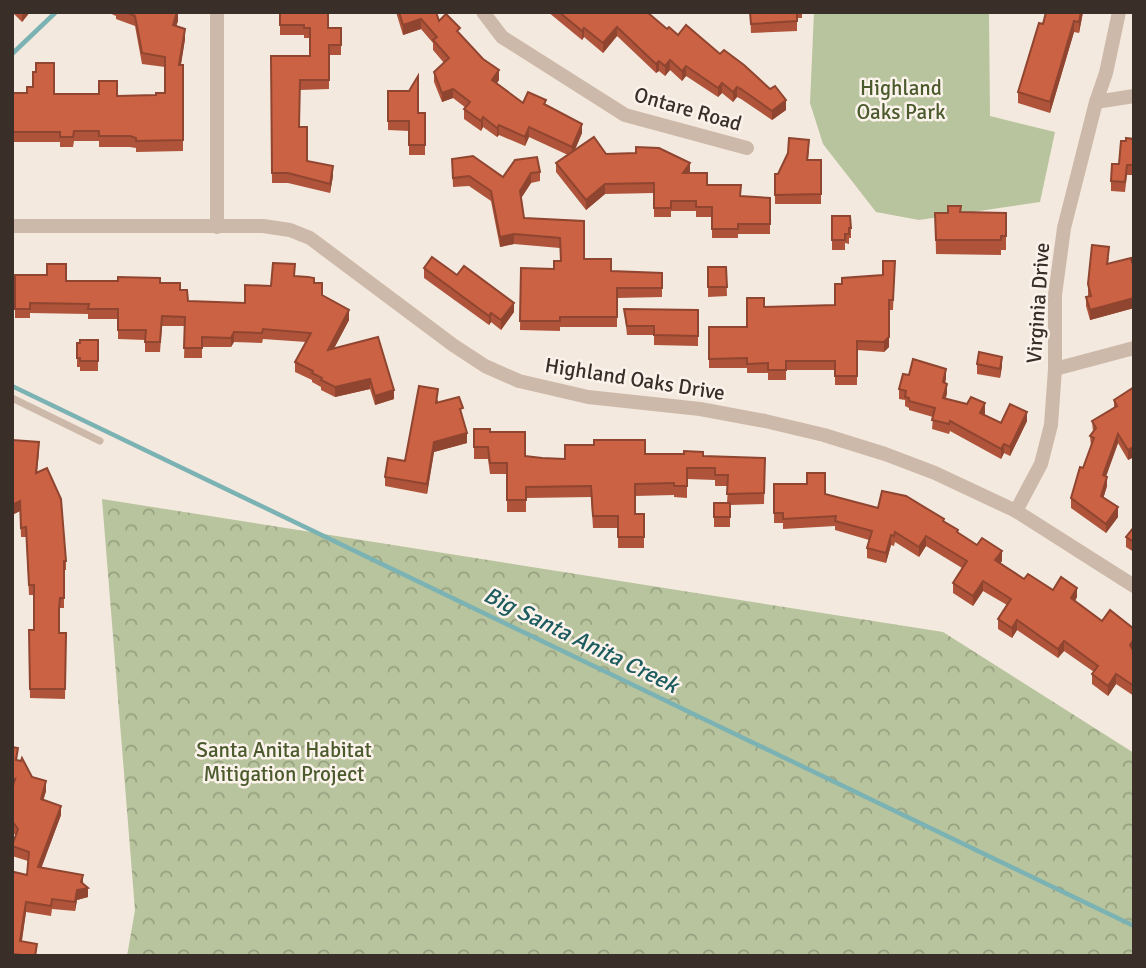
<svg xmlns="http://www.w3.org/2000/svg" width="1146" height="968" font-family="Signika,sans-serif">
	<defs>
		<pattern id="forest-crowns" width="20" height="18" patternUnits="userSpaceOnUse" patternTransform="scale(1.75)"><rect width="20" height="18" fill="#b8c49d"/><path d="M2 6a3 3 0 1 1 6 0M12 15a3 3 0 1 1 6 0" fill="none" stroke="#97a080"/></pattern>
	</defs>
	<rect width="100%" height="100%" fill="#f4e9de"/>
	<!-- green -->
	<path fill="#b8c49d" d="M814,12H989L990,116L1055,132L1040,202L919,220L876,212L823,144L810,103Z"/>
	<!-- forest -->
	<path fill="url(#forest-crowns)" d="M102,499L943,632L1134,753V956H127L135,910Z"/>
	<g fill="none" stroke-linecap="round" stroke-linejoin="round">
		<!-- stream -->
		<g stroke="#7bb2b3" stroke-width="4.5">
			<path d="M12,54L56,12"/>
			<path d="M12,386L1134,926"/>
		</g>
		<!-- service -->
		<path stroke="#cdb9a9" stroke-width="7" d="M12,398L100,441"/>
		<!-- minor -->
		<g stroke="#cdb9a9" stroke-width="14">
			<path d="M483,12L502,37L625,115L747,148"/>
			<path d="M1096,102L1134,96"/>
			<path d="M12,226H263L290,230L310,238L453,345L485,366L519,381L588,397L700,409L765,421L824,435L885,454L935,473L1016,511L1134,586"/>
			<path d="M217,227V12"/>
			<path d="M1055,369L1134,348"/>
			<path d="M1016,511L1041,464L1051,425L1055,369V295L1064,228L1096,102L1106,73L1119,12"/>
		</g>
	</g>
	<!-- wall -->
	<g fill="#af543a">
		<path d="M12,12H30L22,22Z"/>
		<path d="M107,12H178V21L176,26L185,39L181,65H183V151L136,152V148L130,147H99V141H74L73,147H60V142H12V93L117,96L156,95L165,93V67L142,64L135,26L116,19V16Z"/>
		<path d="M276,12H328V28H341V55H329V89L300,90L299,127L307,161L333,176L330,193L288,183H272L271,56H310V38H304V35H280V13Z"/>
		<path d="M396,12H436L439,21L460,34L499,80L497,83L523,103L546,105L582,133L575,150L606,154L689,173L707,185L741,196L770,198V234H738V238H712V217H696V211H671V217H654V193L605,194L586,210L556,172V163L568,155L529,137L525,146L499,135L497,137L483,127L481,131L464,119V109L466,108L453,98L442,102L434,82V72L444,63L433,50V43L421,29L403,35Z"/>
		<path d="M548,12H647L667,29L678,35L786,110L772,120L741,99L737,97L733,102L722,93L718,97L686,76L682,81L670,70L665,76L659,71L656,73L617,36L603,53L584,37L582,40Z"/>
		<path d="M750,12H802V18H797V31L751,33Z"/>
		<path d="M1083,12L1079,33L1074,32L1050,113L1018,103V92L1043,24Z"/>
		<path d="M388,91L418,113H425V155H409V131L388,130Z"/>
		<path d="M1134,139V175H1127L1125,192L1111,191V181L1119,164L1126,141Z"/>
		<path d="M809,150L808,160H821V204H775V174H778Z"/>
		<path d="M452,159L503,177L540,172V181L531,183L521,198L524,218L584,221V259L611,271L662,273V297L617,298V327H560V331L520,330L521,268L554,269L560,261V248L514,244L500,247L491,201L469,186L453,187Z"/>
		<path d="M960,212L1006,213V250H1001V255L936,254L935,213Z"/>
		<path d="M832,216L851,228V238H849V244L845,243V250H832Z"/>
		<path d="M1109,257L1108,263L1134,261V308L1090,320L1086,306V297L1088,296V284Z"/>
		<path d="M895,261L893,310H889V347L884,352L857,350V385H835V370H786V380H768V373H747V368H709V327H747L764,307L835,305L842,284L883,275Z"/>
		<path d="M708,267H726L727,296L708,297Z"/>
		<path d="M424,268L457,275L514,312L501,330L491,322L489,325L424,278Z"/>
		<path d="M15,275L66,281L160,283L180,290L188,301L245,303L271,286L295,276L314,283L322,295L349,320L334,348L394,399L375,405L370,389L335,397L321,390V387L312,382V380L295,372V362L306,342L263,339L262,343L234,342L231,347H202V358H184L185,326H162L160,352H145V340L118,339V319H88V314L30,313V318H15Z"/>
		<path d="M624,309L698,310V346L654,345V335H627Z"/>
		<path d="M98,340V371H80V367H77V343Z"/>
		<path d="M977,364L1002,366L1000,378L977,374Z"/>
		<path d="M909,375L946,378L945,383L947,393L946,398L985,413L984,415L1001,423L1027,421L1010,456L1004,453L1001,459L950,431L949,434L932,429L933,417L909,410V408L905,406V400L899,399V389Z"/>
		<path d="M1134,387V457L1128,460L1118,443L1106,476L1107,486L1103,498L1118,517L1106,533L1071,508V498L1091,446L1090,436L1093,432L1092,421L1114,408V400Z"/>
		<path d="M438,399V403L462,418L467,443L434,452L427,494L385,486V477L405,461Z"/>
		<path d="M474,429L490,432L525,456L542,458L565,459L645,454L765,458L764,504L730,505V527H714V503H727L728,486H715V480L687,479V498L674,497V495L635,496V514H644V548H618V528H593L591,497L526,498V512H507V474H490L488,459H474Z"/>
		<path d="M12,440L39,452L37,473L66,561V570H64V608H60L59,619V633H66L65,699L30,698L29,630H34V595H29L26,537H21L20,511L12,515Z"/>
		<path d="M774,484L825,494L878,508L944,521L958,533L1002,561L1000,563L1024,579L1053,590L1077,597L1075,601L1102,621L1134,629V649L1133,650L1134,652V696L1116,684L1108,696L1092,684V674L1094,672L1064,651L1058,658L1017,630L1012,638L998,629V619L1007,605L983,591L973,606L953,593V583L962,568L926,546L919,557L895,542L894,546L891,545L886,563L867,558V548L869,540L835,530V526L783,529V523H774Z"/>
		<path d="M1134,527V552L1126,547V537Z"/>
		<path d="M12,747L18,761L46,791L43,800L61,815L41,868L83,883L88,897L77,900L75,911L52,909L51,916L26,912L22,941L37,944L36,956H12V877L27,875L28,861L12,856V846L16,836L12,831Z"/>
	</g>
	<!-- shaded-wall -->
	<g fill="#8f4530">
		<path d="M22,12H30L22,22Z"/>
		<path d="M178,12V21L173,35V25Z"/>
		<path d="M1081,12H1083L1079,33V22Z"/>
		<path d="M421,19V29L403,35V25Z"/>
		<path d="M1074,21V32L1050,113V102Z"/>
		<path d="M617,27V36L603,53V43Z"/>
		<path d="M584,28V37L582,40V31Z"/>
		<path d="M185,29V39L179,75V65Z"/>
		<path d="M670,60V70L665,76V66Z"/>
		<path d="M659,61V71L656,73V64Z"/>
		<path d="M686,66V76L682,81V71Z"/>
		<path d="M499,70V80L492,90V80Z"/>
		<path d="M722,83V93L718,97V88Z"/>
		<path d="M737,87V97L733,102V92Z"/>
		<path d="M453,89V98L442,102V93Z"/>
		<path d="M786,100V110L772,120V111Z"/>
		<path d="M483,117V127L481,131V121Z"/>
		<path d="M582,124V133L572,156V147Z"/>
		<path d="M499,125V135L497,137V128Z"/>
		<path d="M529,127V137L525,146V137Z"/>
		<path d="M690,163V173L683,183V173Z"/>
		<path d="M333,166V176L330,193V184Z"/>
		<path d="M531,173V183L520,200V191Z"/>
		<path d="M605,184V194L586,210V200Z"/>
		<path d="M514,234V244L500,247V237Z"/>
		<path d="M1134,298V308L1090,320V310Z"/>
		<path d="M514,303V312L501,330V320Z"/>
		<path d="M349,310V320L328,360V350Z"/>
		<path d="M491,313V322L489,325V316Z"/>
		<path d="M234,332V342L231,347V338Z"/>
		<path d="M889,337V347L884,352V342Z"/>
		<path d="M1002,357V366L1000,378V369Z"/>
		<path d="M946,369V378L943,392V382Z"/>
		<path d="M370,379V389L335,397V387Z"/>
		<path d="M947,384V393L943,407V398Z"/>
		<path d="M394,390V399L375,405V396Z"/>
		<path d="M985,403V413L980,423V413Z"/>
		<path d="M1027,412V421L1010,456V447Z"/>
		<path d="M467,433V443L434,452L427,494V484L434,442Z"/>
		<path d="M1118,434V443L1103,485V475Z"/>
		<path d="M1004,444V453L1001,459V449Z"/>
		<path d="M1134,447V457L1128,460V450Z"/>
		<path d="M1107,477V486L1101,506V496Z"/>
		<path d="M20,501V511L12,515V505Z"/>
		<path d="M1118,507V517L1106,533V524Z"/>
		<path d="M891,535V545L886,563V553Z"/>
		<path d="M926,536V546L919,557V547Z"/>
		<path d="M1002,551V561L995,570V560Z"/>
		<path d="M983,581V591L973,606V596Z"/>
		<path d="M1077,588V597L1071,607V598Z"/>
		<path d="M1017,620V630L1012,638V628Z"/>
		<path d="M1134,639V649L1130,654V645Z"/>
		<path d="M1064,641V651L1058,658V649Z"/>
		<path d="M1116,674V684L1108,696V686Z"/>
		<path d="M46,781V791L41,809V799Z"/>
		<path d="M61,806V815L38,877V867Z"/>
		<path d="M83,875V885L88,888V897L77,900L75,911V902L77,890L81,882Z"/>
		<path d="M26,902V912L20,951V941Z"/>
	</g>
	<!-- building -->
	<g fill="#cc6244" stroke="#8f4530" stroke-width="2">
		<path d="M126,12H177L173,25L185,29L179,65H183V140L136,141V138L130,136H99V131H74L73,137H60V132H12V93H27V87H33V72H36V63H54V94H99V81H117V96L156,95V93H165V57L142,53L135,16Z"/>
		<path d="M280,12H328V28H341V45H329V80H300L299,127H307V161L333,166L330,184L288,173H272L271,56H310V28H304V25H280Z"/>
		<path d="M399,12H436L439,21L446,14L460,28L457,31L483,59L499,70L492,80L523,103L528,92L546,100L544,104L582,124L572,147L529,127L525,137L499,125L497,128L483,117L481,121L464,109L470,102L453,89L442,93L434,72L449,58L433,40L437,37L421,19L403,25Z"/>
		<path d="M559,12H647L667,29L669,27L678,35L686,25L720,54L724,50L744,65L770,89L775,86L786,100L772,111L741,89L737,87L733,92L722,83L718,88L686,66L682,71L670,60L665,66L659,61L656,64L617,27L603,43L584,28L582,31Z"/>
		<path d="M750,12H797V21L751,24Z"/>
		<path d="M1046,12H1081L1079,22L1074,21L1050,102L1018,92L1039,23L1043,24Z"/>
		<path d="M418,76V113H425V145H409V121H388V91H409Z"/>
		<path d="M594,137L606,154L636,153V147L659,148L690,163L683,173H707V185H741L740,196L770,198V224H738V229H712V207H696V201H671V208H654V183L605,184L586,200L556,163Z"/>
		<path d="M789,138L809,140L807,160H821V194L775,195V174H778L788,153Z"/>
		<path d="M1126,138L1134,139V165H1127L1125,182L1111,181L1112,164H1119L1121,141H1126Z"/>
		<path d="M473,156L503,177L515,160L537,157L540,172L531,173L520,191L524,218L584,221V259H611V271L662,273V288H617V317H560V321H520L521,268L554,269V261H561L560,238L514,234L500,237L491,191L469,176L453,178L452,159Z"/>
		<path d="M948,206H961L960,212L1006,213V236H1001V240H936L935,213H948Z"/>
		<path d="M832,216H850L851,228H849V234H845V240H832Z"/>
		<path d="M1092,245L1109,247L1107,264L1131,258L1132,262L1134,261V298L1090,310L1086,297L1091,296L1088,284Z"/>
		<path d="M432,257L457,275L464,266L514,303L501,320L491,313L489,316L424,268Z"/>
		<path d="M883,261H895L893,300H889V337L884,342L857,341V376H835V361H786V370H768V363L747,364V358L709,359V327H747V298H764V307L835,305V284H842V278L883,275Z"/>
		<path d="M273,263L295,264L294,276L308,277L314,278V283H322V295L349,310L328,350L378,337L394,390L375,396L370,379L335,387L321,380L322,378L312,373L313,371L295,362L311,333L263,329L262,333L234,332L231,338L202,337V348H184L185,317L162,316L160,342H145L146,330H118V309H88L89,304L30,303V309H15V275H47V264H66V281H118V277L160,278V283H180V290H187L188,301L245,303V285L271,286Z"/>
		<path d="M708,267H726L727,287H708Z"/>
		<path d="M624,309L698,310V336L654,335V326H627Z"/>
		<path d="M80,340H98V361H80V358H77V343H80Z"/>
		<path d="M979,352L1002,357L1000,369L977,364Z"/>
		<path d="M913,359L946,369L943,382L947,384L943,398L967,404L971,397L985,403L980,413L1001,423L1010,404L1027,412L1010,447L1004,444L1001,449L950,421L949,424L932,420L935,408L909,401V398L905,397L906,391L899,389L903,374L909,375Z"/>
		<path d="M419,386L438,389L436,403L459,397L463,408L460,409L467,433L434,442L427,484L385,477L388,458L405,461Z"/>
		<path d="M1134,387V447L1128,450L1118,434L1103,475L1107,477L1101,496L1118,507L1106,524L1071,498L1080,467L1083,468L1094,438L1090,436L1096,428L1092,421L1117,406L1114,400Z"/>
		<path d="M474,429H490V432H525V456L542,458L565,459V445H594V440H645V454H684V451L703,452V456L765,458L764,493L727,494L728,475H715V468H687V486H674V483L635,484V514H644V537H618V516H593L591,486L526,487V500H507V463H490L488,447H474Z"/>
		<path d="M12,440L39,442L36,473L47,468L61,499L66,561H64V598H60L59,609V633H66V635L65,689H30L29,630H34V585H29L26,527L21,528L20,501L12,505Z"/>
		<path d="M807,473H825V494L878,508L882,491L906,496L944,519L943,521L958,530L957,532L977,545L982,538L1002,551L995,560L1024,579L1028,574L1053,590L1061,577L1077,588L1071,598L1102,621L1110,610L1134,629V639L1130,645L1134,652V686L1116,674L1108,686L1092,674L1098,666L1064,641L1058,649L1017,620L1012,628L998,619L1011,599L983,581L973,596L953,583L967,561L926,536L919,547L895,532L894,536L891,535L886,553L867,548L872,531L835,521L836,516L783,519V513H774V484H807Z"/>
		<rect x="714" y="503" width="16" height="14"/>
		<path d="M1134,527V542L1126,537Z"/>
		<path d="M12,747L18,748L16,760L21,761L22,758L32,777L46,781L41,799L61,806L38,867L83,875L81,882L88,888L77,890L75,902L52,899L51,906L26,902L20,941L37,944L35,956L12,954V877L14,872L27,875L29,852L12,846L18,829L12,821V789L15,779L12,781Z"/>
	</g>
	<g text-anchor="middle" dominant-baseline="central" stroke-width="5" stroke-linejoin="round" paint-order="stroke">
		<!-- park labels -->
		<g font-size="21" fill="#4a5a2c" stroke="#fbf3eb">
			<text x="901" y="88">Highland<tspan x="901" dy="24">Oaks Park</tspan></text>
			<text x="284" y="750">Santa Anita Habitat<tspan x="284" dy="24">Mitigation Project</tspan></text>
		</g>
		<!-- street labels -->
		<g font-size="21" fill="#3a2e29" stroke="#fbf3eb">
			<text transform="translate(688 109) rotate(16)">Ontare Road</text>
			<text transform="translate(1038 303) rotate(-86)">Virginia Drive</text>
			<text transform="translate(635 379) rotate(9)">Highland Oaks Drive</text>
		</g>
		<!-- water labels -->
		<g font-size="23" font-style="italic" fill="#1c5b5e" stroke="#fbf3eb">
			<text transform="translate(581 640) rotate(26)">Big Santa Anita Creek</text>
		</g>
	</g>
	<!-- border -->
	<rect width="1146" height="968" fill="none" stroke="#3a2e29" stroke-width="28"/>
</svg>
